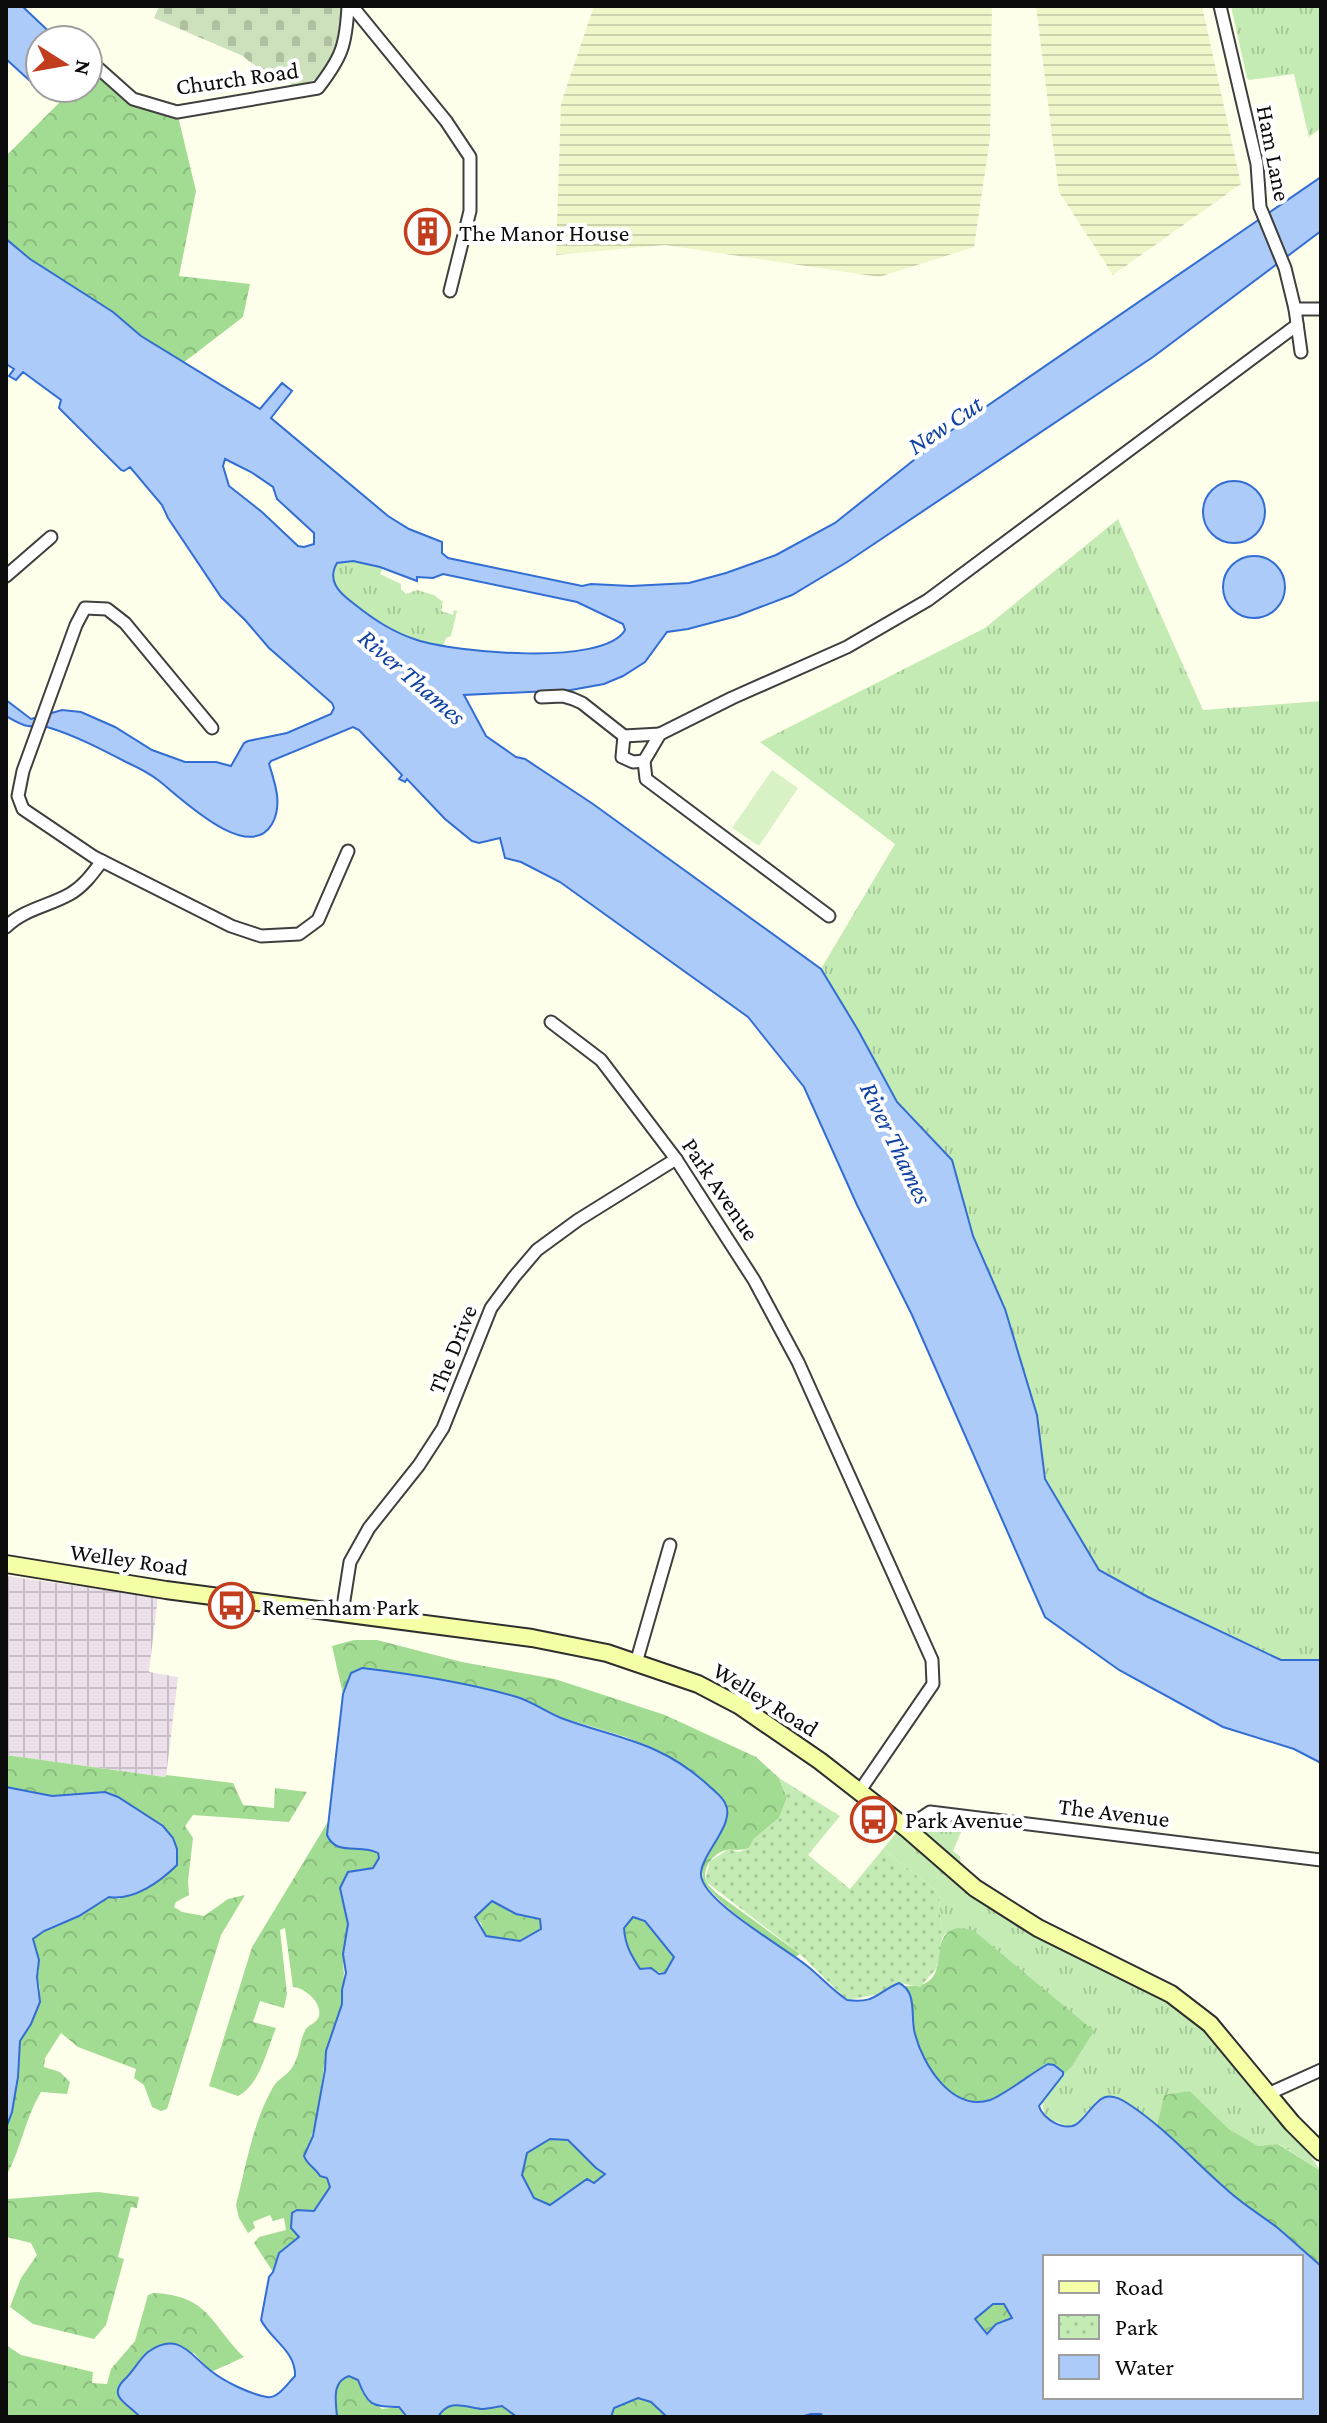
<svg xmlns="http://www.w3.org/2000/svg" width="1327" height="2423" font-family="'Crimson Pro',serif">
	<defs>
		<pattern id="industrial-grid" width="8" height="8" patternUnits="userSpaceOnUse" patternTransform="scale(2)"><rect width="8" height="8" fill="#ece0ea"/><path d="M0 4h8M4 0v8" fill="none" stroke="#c9bfc8"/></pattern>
		<pattern id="farmland-rules" width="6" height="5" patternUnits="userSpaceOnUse" patternTransform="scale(2)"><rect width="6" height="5" fill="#eff6ca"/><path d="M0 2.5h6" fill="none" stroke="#ccd2ac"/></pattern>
		<pattern id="grass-tufts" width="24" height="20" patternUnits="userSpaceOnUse" patternTransform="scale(2)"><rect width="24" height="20" fill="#c3ebb3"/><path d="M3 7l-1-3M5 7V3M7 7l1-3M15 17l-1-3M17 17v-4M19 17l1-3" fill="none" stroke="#a6c899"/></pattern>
		<pattern id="forest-crowns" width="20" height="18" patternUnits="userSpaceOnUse" patternTransform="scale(2)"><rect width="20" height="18" fill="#a2dc92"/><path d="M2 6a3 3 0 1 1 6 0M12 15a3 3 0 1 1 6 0" fill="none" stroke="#8abc7d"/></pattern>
		<pattern id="cemetery-stones" width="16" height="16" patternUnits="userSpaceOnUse" patternTransform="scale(2)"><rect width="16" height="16" fill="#cce1bc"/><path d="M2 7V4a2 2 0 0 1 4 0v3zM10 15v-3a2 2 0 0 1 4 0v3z" fill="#aec0a0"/></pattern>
		<pattern id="park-dots" width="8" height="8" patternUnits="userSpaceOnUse" patternTransform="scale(2)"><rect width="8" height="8" fill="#c3ebb3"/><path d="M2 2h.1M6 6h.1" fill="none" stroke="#a6c899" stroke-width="1.8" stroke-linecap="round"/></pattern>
	</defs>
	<rect width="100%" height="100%" fill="#feffeb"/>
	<!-- industrial -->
	<path fill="url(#industrial-grid)" d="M6,1576L158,1597L149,1672L178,1677L166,1777L6,1755Z"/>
	<!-- farmland -->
	<g fill="url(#farmland-rules)">
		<path d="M594,6H992L990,138L974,247L879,277L665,245L556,255L561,103Z"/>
		<path d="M1036,6H1202L1241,184L1113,275L1059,192Z"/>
	</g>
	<!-- grass -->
	<g fill="url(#grass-tufts)">
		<path d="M1231,6H1321V128L1309,137L1294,74L1249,80L1247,78Z"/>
		<path d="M1118,519L1203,710L1321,701V1660H1281L1148,1597L1099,1571L1045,1479L1037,1415L1005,1309L973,1236L952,1160L897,1102L858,1030L821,969L895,844L760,742L985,628Z"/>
		<path d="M353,561L383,568L380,574L401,584V589L406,594L417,590L434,595L443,602L441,611L453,615L454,610L457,611L451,636L446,638L443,646C425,642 406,638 389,629C373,621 339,598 333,581C331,574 334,569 337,563Z"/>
		<path d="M935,1822L968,1825L967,1831L962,1830L953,1851L960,1856L961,1871L924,1837V1829Z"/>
		<path d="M902,1826L975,1888L1171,1994L1268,2094L1321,2171L1279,2144L1258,2146L1229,2129L1190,2091L1164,2096L1157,2126L1128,2103L1097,2100L1076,2124L1069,2127L1045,2117L1042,2101L1063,2075L946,1933L942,1938L939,1893L883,1849Z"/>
	</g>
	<!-- forest -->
	<g fill="url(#forest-crowns)">
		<path d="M96,67L133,99L177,112L196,191L179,276L250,284L243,317L183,363L141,336L113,312L30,259L6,239V156L74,88H88V75Z"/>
		<path d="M354,1640H377L462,1662L555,1679L665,1715L756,1757L779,1778L787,1798L779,1818L754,1839L749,1848C737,1852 732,1848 723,1851C712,1855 700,1871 707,1883C709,1887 713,1889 716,1893L800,1954L795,1957C762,1934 728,1913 703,1882L702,1867L721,1832L724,1799L694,1772L659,1751L626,1737L560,1717L521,1698L409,1674L362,1668L351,1673L343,1694L332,1646Z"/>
		<path d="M6,1755L165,1777L166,1775L233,1783L243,1805L274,1808L275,1788L307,1792L289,1822L193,1815L185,1826L193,1838L188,1881L189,1895L176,1902L174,1907L182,1912L204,1916L228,1899L245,1895L221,1935L167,2109L161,2111L152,2107L144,2085L134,2078L136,2069L78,2047L61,2033L45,2058L44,2067L60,2072L70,2082L67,2094L41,2092C25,2118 21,2150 6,2176V2128L12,2112L18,2077L20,2041L31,2024L40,1988L37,1977L39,1970L33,1939L44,1931L79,1916L109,1897L120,1899L163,1826L118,1797L105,1792L52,1796L6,1787Z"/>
		<path d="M329,1820L327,1835L345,1849L365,1848L378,1853L379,1858L373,1868L358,1869L341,1896C345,1906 349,1916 348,1926C347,1937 342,1947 343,1957C344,1975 345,1995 340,2013C336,2026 328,2040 326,2054C320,2089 319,2124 304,2156C310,2169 327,2173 330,2187L314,2211L297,2210L293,2231L299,2237L279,2252L273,2272L254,2243L259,2237L286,2230L284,2218L273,2221L270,2215L253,2222L255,2228L248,2233L239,2218L236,2205C246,2166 253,2122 273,2087C278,2079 286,2076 291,2069C300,2058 299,2040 306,2029C310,2024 317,2023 319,2016C322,2002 305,1988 293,1987L285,1928L280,1930L287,1994L284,2008L260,2001L253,2022L276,2028C267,2049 260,2085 238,2096L209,2086L252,1947Z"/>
		<path d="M492,1901L516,1914L540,1919L541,1929L520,1941L485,1936L481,1923L475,1917Z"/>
		<path d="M633,1917L645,1921L675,1957L665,1973L640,1969C631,1955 625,1945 624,1928Z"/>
		<path d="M958,1928L973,1930L1094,2031L1072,2066L1063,2075V2072L1048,2064C1030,2074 1006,2094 990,2100C952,2112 923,2065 915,2034C910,2017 914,2001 905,1986C959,1989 922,1935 958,1928Z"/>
		<path d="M1190,2091L1229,2129L1258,2146L1278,2144L1321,2171V2266L1278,2228L1243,2204L1157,2126L1164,2095Z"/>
		<path d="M550,2139L568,2140L596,2168L606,2174L594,2183L586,2179L550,2205L534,2198L522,2175L527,2153Z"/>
		<path d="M98,2192L139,2197L137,2208L131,2207L118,2257L124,2259L106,2325L94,2339L33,2324L10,2307L21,2278L37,2255L31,2243L7,2237L6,2201L8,2199Z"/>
		<path d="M154,2293C210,2296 210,2324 244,2357L211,2372L194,2353L142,2358L136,2368L118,2386L140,2417H6V2345L21,2355L93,2372L92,2383L107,2384L111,2369L135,2341L148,2295Z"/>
		<path d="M993,2304H1004L1012,2318L987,2334L974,2319Z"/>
		<path d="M349,2376L358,2380L362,2392L382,2409L399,2407L407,2417H337C336,2401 331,2382 349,2376Z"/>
		<path d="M638,2398L651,2402L667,2417H611L614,2408Z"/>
		<path d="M464,2404L483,2409L502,2406L517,2417H438C444,2406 452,2405 464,2404Z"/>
	</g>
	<!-- cemetery -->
	<path fill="url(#cemetery-stones)" d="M159,6H358L341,64L317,79L291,89L290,77C270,74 257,69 243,56L154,18Z"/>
	<!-- park -->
	<path fill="url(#park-dots)" d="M779,1778L840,1816L808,1855L850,1889L883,1849L939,1893L942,1938L937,1968L920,1987L899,1983L885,1993L847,2000L800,1954L705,1881L710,1861L729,1849L738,1852L749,1848L754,1839L779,1818L787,1798Z"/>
	<!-- pitch -->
	<path fill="#d8f2c6" d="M772,770L798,788L759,846L732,828Z"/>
	<!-- water -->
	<g fill="#adcbf9" stroke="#316dd3" stroke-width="2" fill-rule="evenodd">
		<path d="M6,6H22L58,40H40V72L30,81L6,59Z"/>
		<path d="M1321,177V231L1153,357L847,562L792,595L737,616L688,629L667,632L645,662L623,676L604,684L571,690L464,695L486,736L516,757L525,759L593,804L821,969L858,1030L897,1102L952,1160L973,1236L1005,1309L1037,1415L1045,1479L1099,1570L1148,1597L1281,1660H1321V1763L1294,1749L1223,1727L1119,1670L1045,1617L912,1315L857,1205L804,1087L748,1017L560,882L521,862L505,858L500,838L479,843L472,841L445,819L407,779L405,782L399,779L402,775L359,730L353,727L271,761L269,764C275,783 283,805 272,824C248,865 179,796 158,780C149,773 137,767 126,762C101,749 74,735 47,727C41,726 35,727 28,726C21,725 13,720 6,716V700L31,719L62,710L81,712L115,727L152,750L185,762H216L231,766L244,743L248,741L287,733L331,714L334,708L332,703L269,648L245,620L221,597L168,518L162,505L130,467L124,471L121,470L59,408L61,400L23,372L16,380L9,376L14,369L6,364V239L30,259L113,312L141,336L260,409L282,383L292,391L271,418L388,516L409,529L442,542V553L448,558L582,586L591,584L631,586L689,583L726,573L776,555L835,523L949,432ZM225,459L251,472L273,487L277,499L314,533V544L304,547L298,546L262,512L229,486L223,466ZM353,561L380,567L417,581V577L433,578L443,574L577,602L623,624L625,630C604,667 453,652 417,640C392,632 373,619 353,603C338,592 327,580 337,563Z"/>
		<circle cx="1234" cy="512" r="31"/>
		<circle cx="1254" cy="587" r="31"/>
		<path d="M362,1668C412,1674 469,1683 517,1697C533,1702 546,1712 561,1718C618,1739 660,1741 708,1785C714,1791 722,1796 725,1803C737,1824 700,1854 701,1875C702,1901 785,1948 806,1965C820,1976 832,1990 847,2000C876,2004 877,1992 899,1983C918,1992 910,2017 915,2034C923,2065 952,2112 990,2100C1006,2094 1030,2074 1048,2064L1054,2065L1063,2072V2075L1039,2106C1042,2119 1066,2133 1078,2123C1095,2108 1100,2085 1127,2103C1163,2126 1193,2160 1225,2188C1242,2204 1261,2215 1279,2229C1293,2241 1307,2254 1321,2266V2417H823L821,2414H811L800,2417H667L651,2402L638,2398L614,2408L611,2417H517L502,2406C495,2407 488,2409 481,2409C464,2407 449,2398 438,2417H407L399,2407C373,2406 368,2407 358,2380L349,2376C331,2382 336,2401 337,2417H140C129,2404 107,2397 124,2380C133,2372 140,2358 148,2352C179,2330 191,2356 211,2371C225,2382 250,2394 267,2397C278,2399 288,2383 295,2376C296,2351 271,2340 261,2320L269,2277L273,2272L279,2253L299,2237L291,2228L292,2213L297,2210L314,2211L330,2187L327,2178L320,2176C316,2168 307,2165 304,2156L313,2136L325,2070L326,2051L342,2004V1990L346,1973L343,1954L348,1924L340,1888L348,1872L373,1868L379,1858L378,1853C361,1843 336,1857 327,1835L343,1694L351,1673ZM492,1901L516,1914L540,1919L541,1929L520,1941L486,1936L475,1917ZM633,1917L645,1921L674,1957L665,1973L659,1974L651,1968L640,1969C631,1955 625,1945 624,1928ZM550,2139L568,2140L596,2168L605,2174L594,2183L587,2179L550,2205L534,2198L522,2175L527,2153ZM1045,2257H1301V2397H1045ZM993,2304H1004L1012,2318L996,2324L987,2334L975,2319Z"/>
		<path d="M6,1787L52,1796L105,1792L118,1797L163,1826L173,1838L177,1849V1865C160,1882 133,1901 109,1897L79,1916L44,1931L33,1939L39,1960L37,1977L40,2002L31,2024L20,2041L18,2077L12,2112L6,2128Z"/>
	</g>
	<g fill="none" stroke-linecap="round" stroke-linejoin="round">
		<defs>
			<g id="street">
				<path d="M352,6L446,121L470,157V211L450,291"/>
				<path d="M1220,6L1257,164L1260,207L1285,268L1295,309L1301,352"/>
				<path d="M88,59L133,99L177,112L318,88C342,57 346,45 348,6"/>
				<path d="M1295,309H1321"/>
				<path d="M6,576L51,537"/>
				<path d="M541,697L563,696L573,699L582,703L624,736L660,734"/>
				<path d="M212,728L125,623L107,609L85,608L76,625L23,771L18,796L23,809L94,857L231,926L261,936L299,934L318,920L348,851"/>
				<path d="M624,736L622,757L633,762L644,761"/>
				<path d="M829,916L646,779L644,761L660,734L732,698L847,647L928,600L1297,325"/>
				<path d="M6,927C24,909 49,906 70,894C84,886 93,873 102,861"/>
				<path d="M551,1022L601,1060L676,1159L754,1280L798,1362L932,1660L933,1684L859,1792"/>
				<path d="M342,1613L350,1562L369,1528L419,1465L443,1428L491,1308L514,1277L537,1250L578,1220L676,1159"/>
				<path d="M636,1663L670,1545"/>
				<path d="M906,1828L930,1812L1321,1860"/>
				<path d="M1268,2094L1321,2070"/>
			</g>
			<path id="secondary" d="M6,1564L166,1590L532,1638L607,1653L698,1684L740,1706L820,1761L906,1828L975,1888L1038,1928L1171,1994L1210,2024L1292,2123L1321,2152"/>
		</defs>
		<!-- street casing -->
		<use href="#street" stroke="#3f3f3f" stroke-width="15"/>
		<!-- secondary casing -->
		<use href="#secondary" stroke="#2e2e2e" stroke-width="20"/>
		<!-- street -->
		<use href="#street" stroke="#fff" stroke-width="11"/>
		<!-- secondary -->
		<use href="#secondary" stroke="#f4ffa6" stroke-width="16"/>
	</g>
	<!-- icons -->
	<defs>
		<symbol id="building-ring" viewBox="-11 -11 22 22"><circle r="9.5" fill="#fff" stroke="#c23d1e" stroke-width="1.5"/><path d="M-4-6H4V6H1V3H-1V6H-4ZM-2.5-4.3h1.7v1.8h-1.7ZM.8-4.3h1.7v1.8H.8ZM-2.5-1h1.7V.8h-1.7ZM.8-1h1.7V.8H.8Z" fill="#c23d1e"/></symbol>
		<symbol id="bus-ring" viewBox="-11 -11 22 22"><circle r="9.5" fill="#fff" stroke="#c23d1e" stroke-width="1.5"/><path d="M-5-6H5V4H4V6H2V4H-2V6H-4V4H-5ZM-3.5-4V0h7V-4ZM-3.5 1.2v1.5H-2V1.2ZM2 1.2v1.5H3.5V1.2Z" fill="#c23d1e"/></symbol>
	</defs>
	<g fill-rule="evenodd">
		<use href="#building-ring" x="402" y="206" width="51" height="51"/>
		<use href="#bus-ring" x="206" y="1580" width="51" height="51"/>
		<use href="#bus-ring" x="848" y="1794" width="51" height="51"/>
	</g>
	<g text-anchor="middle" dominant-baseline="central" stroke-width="8" stroke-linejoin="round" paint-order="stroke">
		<!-- street labels -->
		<g font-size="24" fill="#0c0c0c" stroke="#fff">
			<text transform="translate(237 78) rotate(-8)">Church Road</text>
			<text transform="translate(1274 153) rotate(79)">Ham Lane</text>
			<text transform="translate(721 1189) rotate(56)">Park Avenue</text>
			<text transform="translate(452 1349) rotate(-68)">The Drive</text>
			<text transform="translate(129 1559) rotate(8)">Welley Road</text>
			<text transform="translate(766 1699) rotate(32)">Welley Road</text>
			<text transform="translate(1114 1812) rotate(7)">The Avenue</text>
		</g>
		<!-- poi labels -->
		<g font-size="24" fill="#0c0c0c" stroke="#fff" text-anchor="start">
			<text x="459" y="232">The Manor House</text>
			<text x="262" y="1606">Remenham Park</text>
			<text x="905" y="1819">Park Avenue</text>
		</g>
		<!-- water labels -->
		<g font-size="26" font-style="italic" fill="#1041a3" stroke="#fff">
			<text transform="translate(945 425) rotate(-34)">New Cut</text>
			<text transform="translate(412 677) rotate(41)">River Thames</text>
			<text transform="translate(896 1143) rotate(64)">River Thames</text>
		</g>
	</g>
	<!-- border -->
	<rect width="1327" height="2423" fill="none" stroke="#0c0c0c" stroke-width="16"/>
	<!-- legend -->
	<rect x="1043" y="2255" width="260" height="144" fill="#ffffff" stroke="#9e9e9e" stroke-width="2"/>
	<rect x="1059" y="2281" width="40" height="12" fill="#f4ffa6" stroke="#9e9e9e" stroke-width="2"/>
	<text x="1115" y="2295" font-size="24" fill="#0c0c0c">Road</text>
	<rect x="1059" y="2315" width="40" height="24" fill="url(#park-dots)" stroke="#9e9e9e" stroke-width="2"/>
	<text x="1115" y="2335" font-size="24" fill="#0c0c0c">Park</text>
	<rect x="1059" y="2355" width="40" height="24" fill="#adcbf9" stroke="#9e9e9e" stroke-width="2"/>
	<text x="1115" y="2375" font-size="24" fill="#0c0c0c">Water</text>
	<!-- north arrow -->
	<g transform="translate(64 64) rotate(101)"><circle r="38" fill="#ffffff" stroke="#9e9e9e" stroke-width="2"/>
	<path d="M0-6L14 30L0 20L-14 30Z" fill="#c23d1e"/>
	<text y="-12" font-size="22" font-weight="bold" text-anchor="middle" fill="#0c0c0c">N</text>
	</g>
</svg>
